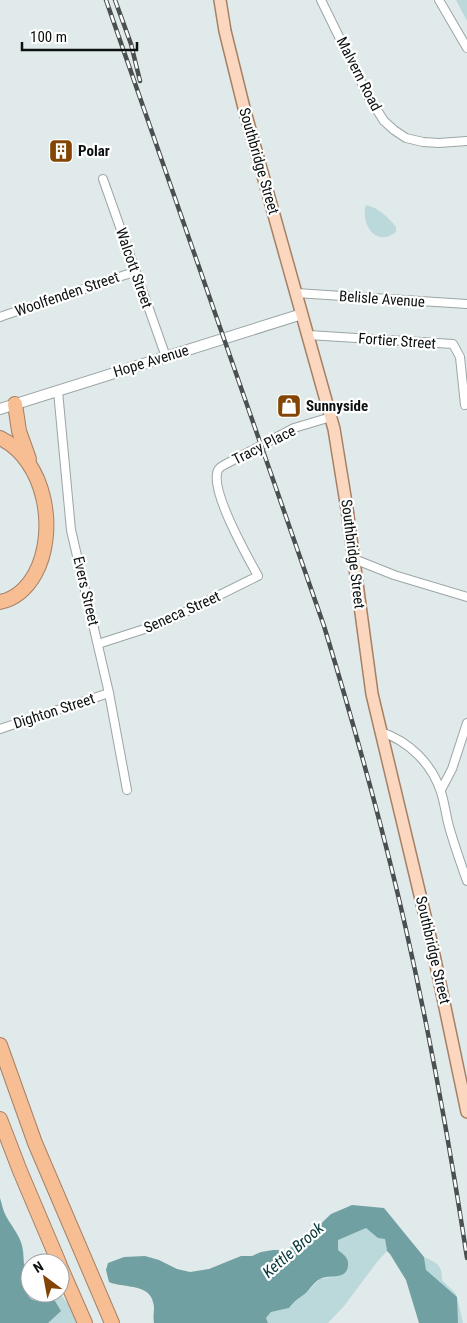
<svg xmlns="http://www.w3.org/2000/svg" width="467" height="1323" font-family="'Roboto Condensed',sans-serif">
	<rect width="100%" height="100%" fill="#e0eaea"/>
	<!-- green -->
	<g fill="#bbd9da">
		<path d="M456,0H467V21Z"/>
		<path d="M366,205C379,208 388,217 396,227V232C376,248 360,224 366,205Z"/>
		<path d="M370,1223L385,1239L387,1251L377,1262L344,1306L328,1323H268L266,1318L271,1312L289,1308L296,1298L305,1294L320,1279L340,1276L344,1255L337,1250V1238Z"/>
		<path d="M424,1257C438,1263 442,1265 442,1280L456,1294L463,1323H441L426,1270Z"/>
		<path d="M52,1293H59L71,1307L79,1323H33Z"/>
	</g>
	<!-- water -->
	<g fill="#70a0a2">
		<path d="M0,1198C2,1204 3,1211 6,1216C12,1227 22,1238 23,1251C24,1258 25,1293 29,1297C34,1303 48,1301 55,1301L61,1311L48,1323H0Z"/>
		<path d="M352,1205L384,1208L424,1257L426,1270L457,1297L458,1323H419L406,1280L390,1254L387,1251L385,1239L378,1238L366,1228L338,1240V1250C343,1254 349,1258 348,1265C347,1281 329,1274 320,1279C314,1282 310,1289 306,1293C298,1299 295,1300 289,1308L271,1312L266,1318L268,1323H154C153,1317 154,1313 154,1307C152,1282 125,1289 109,1282L106,1270L108,1263L124,1257L145,1256L159,1260L177,1269L190,1272L209,1269L241,1256H252L261,1252L273,1250H286L303,1241L331,1214Z"/>
	</g>
	<g fill="none" stroke-linecap="round" stroke-linejoin="round">
		<defs>
			<g id="minor">
				<path d="M321,0L368,96L384,121L394,130L406,138L423,142L439,143L467,141"/>
				<path d="M439,0L467,48"/>
				<path d="M103,179L166,357"/>
				<path d="M296,293L467,304"/>
				<path d="M0,317C21,309 43,304 64,296C87,288 110,279 135,272"/>
				<path d="M308,335L453,344L460,357L465,405"/>
				<path d="M58,391L71,530L109,693L127,790"/>
				<path d="M354,559L394,575L467,597"/>
				<path d="M98,644L163,623L258,576C247,556 213,496 217,474C217,469 220,467 224,465L294,428L331,417"/>
				<path d="M0,729L109,693"/>
				<path d="M381,732C409,741 432,764 441,792C445,804 446,817 450,830C455,847 461,864 467,881"/>
				<path d="M441,790L452,769L467,723"/>
			</g>
			<path id="secondary" d="M0,409L302,314"/>
			<path id="primary" d="M220,0L225,31L244,108L334,429L347,509L372,694L431,941L467,1112"/>
			<g id="motorway">
				<path d="M15,404L19,431L29,459"/>
				<path d="M0,438C46,460 58,532 35,574C27,588 15,599 0,602"/>
				<path d="M0,1045L35,1143L112,1323"/>
				<path d="M0,1119L20,1171L59,1263"/>
				<path d="M60,1266L85,1323"/>
			</g>
		</defs>
		<!-- minor casing -->
		<use href="#minor" stroke="#9ca5a5" stroke-width="10"/>
		<!-- secondary casing -->
		<use href="#secondary" stroke="#9ca5a5" stroke-width="12"/>
		<!-- primary casing -->
		<use href="#primary" stroke="#a58065" stroke-width="14"/>
		<!-- motorway casing -->
		<use href="#motorway" stroke="#a58065" stroke-width="16"/>
		<!-- minor -->
		<use href="#minor" stroke="#fff" stroke-width="8"/>
		<!-- secondary -->
		<use href="#secondary" stroke="#fff" stroke-width="10"/>
		<!-- primary -->
		<use href="#primary" stroke="#fad7be" stroke-width="11"/>
		<!-- motorway -->
		<use href="#motorway" stroke="#f7bd93" stroke-width="14"/>
		<defs>
			<g id="rail">
				<path d="M106,0L324,626C354,725 382,824 405,925C430,1035 450,1146 467,1258"/>
				<path d="M115,0L131,44L140,81"/>
			</g>
		</defs>
		<!-- rail casing -->
		<use href="#rail" stroke="#4a5050" stroke-width="4.5"/>
		<!-- rail -->
		<use href="#rail" stroke="#fff" stroke-width="2.5" stroke-dasharray="8" stroke-linecap="butt"/>
	</g>
	<!-- icons -->
	<defs>
		<symbol id="building-square" viewBox="-11 -11 22 22"><rect x="-9" y="-9" width="18" height="18" rx="4" fill="#834504" stroke="#fff"/><path d="M-4-6H4V6H1V3H-1V6H-4ZM-2.5-4.3h1.7v1.8h-1.7ZM.8-4.3h1.7v1.8H.8ZM-2.5-1h1.7V.8h-1.7ZM.8-1h1.7V.8H.8Z" fill="#fff"/></symbol>
		<symbol id="shop-square" viewBox="-11 -11 22 22"><rect x="-9" y="-9" width="18" height="18" rx="4" fill="#834504" stroke="#fff"/><path d="M-5-2.5h2.3a2.7 3.5 0 0 1 5.4 0H5L5.5 6h-11ZM-1.5-2.5h3a1.5 2.3 0 0 0-3 0Z" fill="#fff"/></symbol>
	</defs>
	<g fill-rule="evenodd">
		<use href="#building-square" x="47" y="137" width="28" height="28"/>
		<use href="#shop-square" x="275" y="392" width="28" height="28"/>
	</g>
	<g text-anchor="middle" dominant-baseline="central" stroke-width="4.5" stroke-linejoin="round" paint-order="stroke">
		<!-- street labels -->
		<g font-size="15" fill="#0c1010" stroke="#fff">
			<text transform="translate(359 74) rotate(63)">Malvern Road</text>
			<text transform="translate(259 161) rotate(74)">Southbridge Street</text>
			<text transform="translate(134 268) rotate(71)">Walcott Street</text>
			<text transform="translate(67 294) rotate(-19)">Woolfenden Street</text>
			<text transform="translate(382 299) rotate(4)">Belisle Avenue</text>
			<text transform="translate(397 341) rotate(4)">Fortier Street</text>
			<text transform="translate(151 361) rotate(-17)">Hope Avenue</text>
			<text transform="translate(264 445) rotate(-27)">Tracy Place</text>
			<text transform="translate(353 554) rotate(83)">Southbridge Street</text>
			<text transform="translate(86 591) rotate(77)">Evers Street</text>
			<text transform="translate(182 612) rotate(-24)">Seneca Street</text>
			<text transform="translate(54 711) rotate(-18)">Dighton Street</text>
			<text transform="translate(433 950) rotate(77)">Southbridge Street</text>
		</g>
		<!-- poi labels -->
		<g font-size="15" font-weight="bold" fill="#0c1010" stroke="#fff" text-anchor="start">
			<text x="78" y="151">Polar</text>
			<text x="306" y="406">Sunnyside</text>
		</g>
		<!-- water labels -->
		<g font-size="16" font-style="italic" fill="#053639" stroke="#fff">
			<text transform="translate(293 1250) rotate(-41)">Kettle Brook</text>
		</g>
	</g>
	<!-- north arrow -->
	<g transform="translate(45 1278) rotate(328)"><circle r="24" fill="#ffffff" stroke="#9e9f9f"/>
	<path d="M0-4L9 19L0 12L-9 19Z" fill="#834504"/>
	<text y="-8" font-size="14" font-weight="bold" text-anchor="middle" fill="#0c1010">N</text>
	</g>
	<!-- scale -->
	<path d="M22 42v8h115v-8" fill="none" stroke="#0c1010" stroke-width="2.5"/>
	<text x="30" y="42" font-size="15" fill="#0c1010" stroke="#ffffff" stroke-width="4" paint-order="stroke">100 m</text>
</svg>
